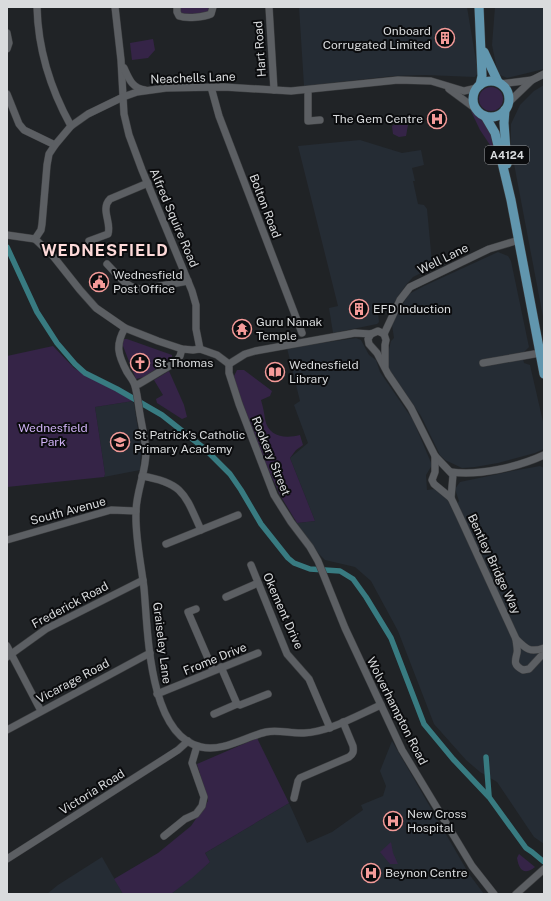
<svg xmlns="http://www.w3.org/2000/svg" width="551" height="901" font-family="'Public Sans',sans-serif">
	<rect width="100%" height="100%" fill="#202326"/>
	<!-- built -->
	<g fill="#252c34">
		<path d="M299,7H467L478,73L475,77L425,75L393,76L304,86Z"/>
		<path d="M495,7H544V69L507,78L498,74L492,45Z"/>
		<path d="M544,85V322L511,148V124L520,105L534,91Z"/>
		<path d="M360,140L402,153L421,150L424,165L412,168L415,181H413L418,204L424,205L427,209L432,262L429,269L413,277L406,285L393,304L385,310L378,312L379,322L377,324L333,333L329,308L338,306L298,146Z"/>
		<path d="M498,252L508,256L511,261L529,347L522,354L524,363L530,365L544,426V449L535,453L498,463L475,467L462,468L445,460L440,455L421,416L389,369L387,357L391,341L394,338L392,325L397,314L409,294L424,286Z"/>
		<path d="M356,338L361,340L369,355L376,360L380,372L413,420L432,465L426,475L427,490L435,489L447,499L453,511L459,501L455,489L460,482L512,471L540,466L544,468V844L534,837L497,782L480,772L466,760L434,724L398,631L371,581L355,567L325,560L319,554L297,523L315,521L290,458L308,443L294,405L300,401L287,348Z"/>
		<path d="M133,401L134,404L141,448L140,470L104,477L105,474L95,407Z"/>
		<path d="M392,741L469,874L484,894H171L210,862L205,853L289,803L307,843L332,832L363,810L361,805L383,796L386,786L380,771Z"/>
		<path d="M102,857L123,894H47L58,885Z"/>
	</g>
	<!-- green -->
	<g fill="#352447">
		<path d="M179,7H209V13L182,15Z"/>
		<path d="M153,39L155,50L148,58L132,60L130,43Z"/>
		<circle cx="491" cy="99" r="12"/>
		<path d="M470,109L486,124L490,130L496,151H494L480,130Z"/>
		<path d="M394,125H408L406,136L399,137L393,134L392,126Z"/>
		<path d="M123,339H127L172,355V358L144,377L136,379L123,346L121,341Z"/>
		<path d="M53,346L74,368L133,401L95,407L105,474L104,477L7,487V356Z"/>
		<path d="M237,370H244L272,391L270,396L261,400C263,407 264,412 265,419C268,437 285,439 300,435L303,445L296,450L290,458L315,521L297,523L280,495L267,467L236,386L234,376Z"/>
		<path d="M169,371L184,405L187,417L182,419L157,403L156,399L163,395L154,380Z"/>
		<path d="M257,738L289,803L205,853L210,862L192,878L171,894H123L114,879L158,853L191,826L208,801L197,764Z"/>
		<path d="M391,842L393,853L398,864H390L380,852Z"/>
		<path d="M519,854L535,867C524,876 519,870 517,858Z"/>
	</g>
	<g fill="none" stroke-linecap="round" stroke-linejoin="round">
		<!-- canal -->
		<g stroke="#387b81" stroke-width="5.5">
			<path d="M7,247L37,312L57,343L75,364L85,373L117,389L162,415L205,449L230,474L241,490L261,524L288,558L294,563L310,569L340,571L353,579L366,597L391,638L424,724L453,759L489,797L526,848L532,852L544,862"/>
			<path d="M486,757L489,796"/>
		</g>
		<defs>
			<g id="minor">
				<path d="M37,7C38,49 51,90 71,126"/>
				<path d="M115,7L121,60L124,114L129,135L142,170L192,291L196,305V329L200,349"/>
				<path d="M177,7V12L179,16C187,19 204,17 211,14L213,7"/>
				<path d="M269,7L274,90"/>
				<path d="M7,33L9,43L7,49"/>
				<path d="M124,68C129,79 132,88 145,90"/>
				<path d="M500,84L532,80L544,74"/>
				<path d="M211,87L219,116L302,333"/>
				<path d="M449,89L476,109"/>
				<path d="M308,90V121L320,120"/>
				<path d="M7,94L19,124L24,130L55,145"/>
				<path d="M509,102L532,80"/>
				<path d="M7,235L35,239"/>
				<path d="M35,239L41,230L42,224L47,165L49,154L55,145L71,126L88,114L123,97L137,92L166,88L224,87L291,91L398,80L431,81L464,91L477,88"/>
				<path d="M35,239L53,256L80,290L96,308L125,328L158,341L182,349L193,350L200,349L217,355L229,364"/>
				<path d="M89,241L108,234C112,223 100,209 110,199L148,183"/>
				<path d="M107,264C118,275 127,290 144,289L188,281"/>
				<path d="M125,328C115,345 118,355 127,372C130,377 134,381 135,386C137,393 138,401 139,408C141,423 145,437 146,452C146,472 136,492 136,512C135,537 141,563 144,588C148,630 148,735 201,747C223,752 245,737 266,732C278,729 291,734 304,733C329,732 358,715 381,705"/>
				<path d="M371,334L368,339L369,344L377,353L388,374L411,408L435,456L453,475L451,498"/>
				<path d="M384,334L400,300L410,287L489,249L519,240"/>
				<path d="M483,363L540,353"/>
				<path d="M229,364V373L239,404L274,495L291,522L310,547L318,561L345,628L402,750L472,866L494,894"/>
				<path d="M229,364L245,354L255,351L355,333L371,334L378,331L384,334L386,340L385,345V367"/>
				<path d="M135,385L139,384L176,362L180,356L182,349"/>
				<path d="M435,456V472L432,480L434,484L451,498L460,517L516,639C516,643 518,649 517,653C515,661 513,665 523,670L529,669L541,656L544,655"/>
				<path d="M451,472C479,476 518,467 544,455"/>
				<path d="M142,476C184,483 185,495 201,530"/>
				<path d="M7,540L111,510L136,511"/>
				<path d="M166,544L238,515"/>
				<path d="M251,565L287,654L309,679L330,728"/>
				<path d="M226,597L258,583"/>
				<path d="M196,609L188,612L213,670"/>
				<path d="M516,639C526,649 530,653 544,648"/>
				<path d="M7,646L41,711"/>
				<path d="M7,657L46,629L143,580"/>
				<path d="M221,667L237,704L240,705L268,694"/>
				<path d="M157,694L258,653"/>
				<path d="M214,714L237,704"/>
				<path d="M7,730L150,653"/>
				<path d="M294,798L298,781L300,778L349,757C353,754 354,752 353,746L343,722"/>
				<path d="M164,836L185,819L196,814L202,806L204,797L192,763L197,746"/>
				<path d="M7,859L164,759L178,750L188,741"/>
				<path d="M516,894L544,869"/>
			</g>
			<g id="major">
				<path d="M479,7L482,76L480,85"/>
				<path d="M484,52L498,82"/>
				<circle cx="491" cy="99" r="18"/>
				<path d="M505,110L504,123L507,164"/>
				<path d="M485,116L495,133L511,200L544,374"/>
			</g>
		</defs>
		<!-- minor casing -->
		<use href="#minor" stroke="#3c3e40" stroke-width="8"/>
		<!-- major casing -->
		<use href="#major" stroke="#3c3e40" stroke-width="10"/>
		<!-- minor -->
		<use href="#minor" stroke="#5c5f63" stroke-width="7"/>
		<!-- major -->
		<use href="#major" stroke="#6196ae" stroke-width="9"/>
	</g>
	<!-- icons -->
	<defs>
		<symbol id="building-ring" viewBox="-11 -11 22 22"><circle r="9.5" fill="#0b0c0e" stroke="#f59b99" stroke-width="1.5"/><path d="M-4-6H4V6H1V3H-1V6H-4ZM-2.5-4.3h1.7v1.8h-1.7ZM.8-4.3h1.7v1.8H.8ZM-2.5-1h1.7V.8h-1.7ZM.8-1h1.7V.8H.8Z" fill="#f59b99"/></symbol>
		<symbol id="hospital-ring" viewBox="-11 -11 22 22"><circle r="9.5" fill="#0b0c0e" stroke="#f59b99" stroke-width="1.5"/><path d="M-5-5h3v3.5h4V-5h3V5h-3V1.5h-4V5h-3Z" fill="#f59b99"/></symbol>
		<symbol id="civic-ring" viewBox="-11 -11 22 22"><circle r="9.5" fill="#0b0c0e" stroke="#f59b99" stroke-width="1.5"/><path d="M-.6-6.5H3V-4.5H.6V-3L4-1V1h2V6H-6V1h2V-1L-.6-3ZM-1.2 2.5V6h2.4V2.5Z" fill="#f59b99"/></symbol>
		<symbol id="temple-ring" viewBox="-11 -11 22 22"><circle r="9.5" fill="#0b0c0e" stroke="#f59b99" stroke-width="1.5"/><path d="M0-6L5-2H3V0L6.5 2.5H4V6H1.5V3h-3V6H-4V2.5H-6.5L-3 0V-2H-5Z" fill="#f59b99"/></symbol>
		<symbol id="church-ring" viewBox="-11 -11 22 22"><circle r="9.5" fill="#0b0c0e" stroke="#f59b99" stroke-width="1.5"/><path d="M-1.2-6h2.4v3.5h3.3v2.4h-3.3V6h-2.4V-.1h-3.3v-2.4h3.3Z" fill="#f59b99"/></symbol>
		<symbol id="library-ring" viewBox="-11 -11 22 22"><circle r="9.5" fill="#0b0c0e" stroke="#f59b99" stroke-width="1.5"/><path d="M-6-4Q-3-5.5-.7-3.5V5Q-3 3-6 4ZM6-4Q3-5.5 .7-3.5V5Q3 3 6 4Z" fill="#f59b99"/></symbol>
		<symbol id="school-ring" viewBox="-11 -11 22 22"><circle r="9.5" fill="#0b0c0e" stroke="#f59b99" stroke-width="1.5"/><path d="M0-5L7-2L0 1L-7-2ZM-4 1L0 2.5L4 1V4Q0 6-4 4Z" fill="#f59b99"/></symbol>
	</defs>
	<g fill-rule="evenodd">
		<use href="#building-ring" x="434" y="27" width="22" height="22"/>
		<use href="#hospital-ring" x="426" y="108" width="22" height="22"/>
		<use href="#civic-ring" x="88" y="271" width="22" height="22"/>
		<use href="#building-ring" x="348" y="298" width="22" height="22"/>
		<use href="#temple-ring" x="231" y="318" width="22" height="22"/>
		<use href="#church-ring" x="129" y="352" width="22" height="22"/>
		<use href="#library-ring" x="264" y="361" width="22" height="22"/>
		<use href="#school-ring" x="109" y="431" width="22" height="22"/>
		<use href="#hospital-ring" x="382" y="810" width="22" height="22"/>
		<use href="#hospital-ring" x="360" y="862" width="22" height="22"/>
	</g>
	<g text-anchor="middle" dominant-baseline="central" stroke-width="4" stroke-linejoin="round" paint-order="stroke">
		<!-- shield labels -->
		<rect fill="#0b0c0e" stroke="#9b9d9f" stroke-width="1" x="485" y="146" width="44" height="18" rx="3"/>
		<g font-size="11" font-weight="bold" fill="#d9dbdd">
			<text x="507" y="155">A4124</text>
		</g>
		<!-- poi labels -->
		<g font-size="12" fill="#d9dbdd" stroke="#0b0c0e" text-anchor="start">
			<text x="431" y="31" text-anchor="end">Onboard<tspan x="431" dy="14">Corrugated Limited</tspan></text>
			<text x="423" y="119" text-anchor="end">The Gem Centre</text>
			<text x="113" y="275">Wednesfield<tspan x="113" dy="14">Post Office</tspan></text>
			<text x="373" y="309">EFD Induction</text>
			<text x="256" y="322">Guru Nanak<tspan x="256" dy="14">Temple</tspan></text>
			<text x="154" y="363">St Thomas</text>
			<text x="289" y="365">Wednesfield<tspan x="289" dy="14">Library</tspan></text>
			<text x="134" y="435">St Patrick's Catholic<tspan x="134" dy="14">Primary Academy</tspan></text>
			<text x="407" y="814">New Cross<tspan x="407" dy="14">Hospital</tspan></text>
			<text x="385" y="873">Beynon Centre</text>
		</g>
		<!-- street labels -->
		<g font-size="12" fill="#d9dbdd" stroke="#0b0c0e">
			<text transform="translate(260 49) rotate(-94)">Hart Road</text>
			<text transform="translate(193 78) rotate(-2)">Neachells Lane</text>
			<text transform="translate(265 206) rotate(69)">Bolton Road</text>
			<text transform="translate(174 218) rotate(67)">Alfred Squire Road</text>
			<text transform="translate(443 259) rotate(-26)">Well Lane</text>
			<text transform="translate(271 456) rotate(68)">Rookery Street</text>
			<text transform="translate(68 511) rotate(-15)">South Avenue</text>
			<text transform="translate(494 564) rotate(65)">Bentley Bridge Way</text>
			<text transform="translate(70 605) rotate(-28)">Frederick Road</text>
			<text transform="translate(283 611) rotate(66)">Okement Drive</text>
			<text transform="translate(162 643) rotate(83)">Graiseley Lane</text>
			<text transform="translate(215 659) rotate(-22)">Frome Drive</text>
			<text transform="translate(73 681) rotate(-28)">Vicarage Road</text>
			<text transform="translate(397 711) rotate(63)">Wolverhampton Road</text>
			<text transform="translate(92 792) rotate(-32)">Victoria Road</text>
		</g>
		<!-- park labels -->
		<g font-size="12" fill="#d0b2f5" stroke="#0b0c0e">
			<text x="53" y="428">Wednesfield<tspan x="53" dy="14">Park</tspan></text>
		</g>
		<!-- district labels -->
		<g font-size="16" font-weight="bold" letter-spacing="1" fill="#fedad9" stroke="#0b0c0e">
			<text x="105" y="250">WEDNESFIELD</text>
		</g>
	</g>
	<!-- border -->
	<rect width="551" height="901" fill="none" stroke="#d9dbdd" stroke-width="16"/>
</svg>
